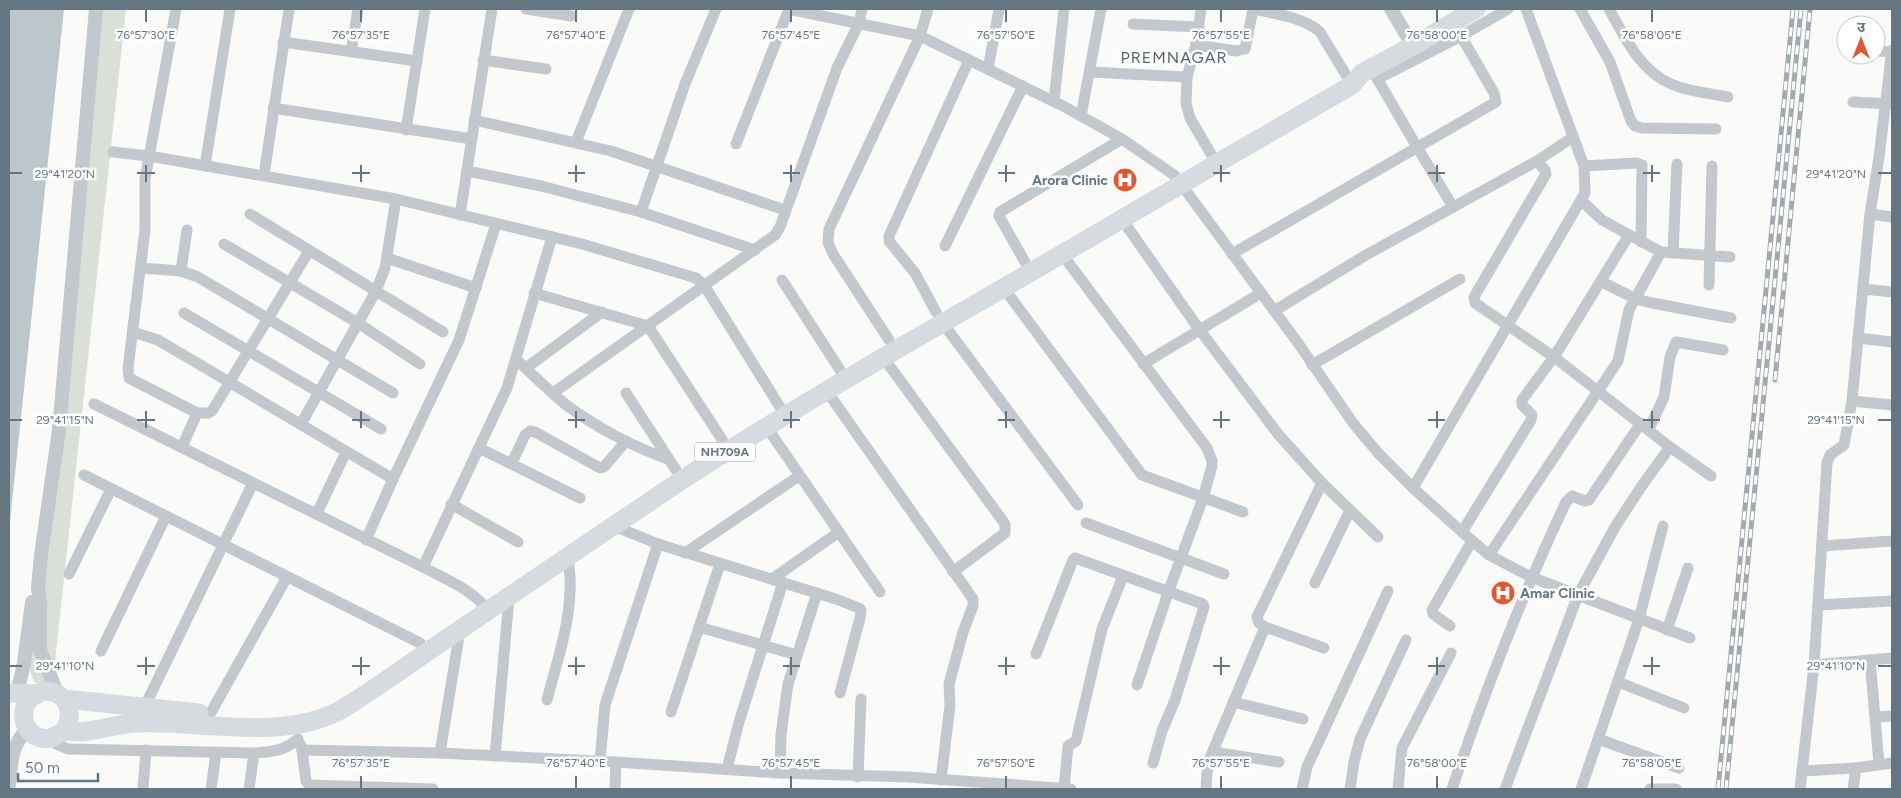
<svg xmlns="http://www.w3.org/2000/svg" width="1901" height="798" font-family="Figtree,'Noto Sans Devanagari',sans-serif">
	<rect width="100%" height="100%" fill="#fafaf8"/>
	<!-- green -->
	<path fill="#dadfd7" d="M97,9H126L52,689L34,682L27,662Z"/>
	<!-- water -->
	<path fill="#bbc7cb" d="M9,9H64L9,531Z"/>
	<g fill="none" stroke-linecap="round" stroke-linejoin="round">
		<!-- minor -->
		<g stroke="#c3c8cc" stroke-width="11">
			<path d="M176,9L145,179V230L128,368L129,378L197,413H208L212,411L309,251"/>
			<path d="M526,9L571,16"/>
			<path d="M788,9L920,36L1065,107L1122,139L1174,175L1181,184L1298,343L1353,423L1379,454L1413,488L1462,532L1489,555L1531,577L1690,638"/>
			<path d="M1201,9L1196,45L1187,77L1186,103L1190,118L1211,154"/>
			<path d="M1254,9C1275,14 1303,17 1320,32L1352,85"/>
			<path d="M1580,9L1610,62L1631,121L1635,126L1642,128L1716,129"/>
			<path d="M1609,9C1625,37 1639,70 1671,84C1689,92 1709,93 1728,97"/>
			<path d="M1133,24L1199,27"/>
			<path d="M283,42L417,61"/>
			<path d="M1196,45L1236,51L1245,49L1253,9"/>
			<path d="M1876,51L1892,52"/>
			<path d="M351,52L358,9"/>
			<path d="M483,60L546,69"/>
			<path d="M1371,68L1417,147L1453,207"/>
			<path d="M988,69L999,9"/>
			<path d="M1090,72L1187,77"/>
			<path d="M1377,79L1461,36L1508,9"/>
			<path d="M1054,101L1064,9"/>
			<path d="M1853,102L1892,104"/>
			<path d="M273,108L472,139"/>
			<path d="M1081,116L1101,9"/>
			<path d="M474,120L611,151L785,210"/>
			<path d="M406,130L425,9"/>
			<path d="M576,142L629,9"/>
			<path d="M736,144L789,9"/>
			<path d="M113,152L149,156L396,199L582,244L696,278L704,285L785,415"/>
			<path d="M1537,161L1545,170L1546,174L1474,297L1475,303L1554,357L1670,447L1711,476"/>
			<path d="M205,166L230,9"/>
			<path d="M1584,166L1636,163L1642,165L1641,242"/>
			<path d="M467,171L541,186L641,212L755,250"/>
			<path d="M264,175L289,9"/>
			<path d="M1582,201L1602,220L1661,252L1730,257"/>
			<path d="M641,212L685,84L716,9"/>
			<path d="M250,214L443,332"/>
			<path d="M1870,214L1892,217"/>
			<path d="M460,215L492,9"/>
			<path d="M1121,218L1199,329L1278,434L1322,483L1378,537"/>
			<path d="M224,244L358,323L420,364"/>
			<path d="M945,246L1023,86"/>
			<path d="M1673,253L1677,164"/>
			<path d="M1062,254L1207,448L1212,461V466L1203,498L1168,593L1137,685"/>
			<path d="M1232,254L1496,102L1494,93L1461,36"/>
			<path d="M387,258L476,288"/>
			<path d="M1025,262L999,216L1000,212L1122,139"/>
			<path d="M141,268L181,271L198,277L393,393"/>
			<path d="M181,271L187,230"/>
			<path d="M782,280L840,370"/>
			<path d="M1602,282L1634,298L1647,302L1731,318"/>
			<path d="M1709,285L1712,166"/>
			<path d="M1003,287L1142,475L1243,512"/>
			<path d="M1863,289L1892,292"/>
			<path d="M534,293L648,326L723,441"/>
			<path d="M1274,311L1366,255L1537,161L1573,137"/>
			<path d="M936,312L915,273L889,241V236L969,60"/>
			<path d="M184,313L381,429"/>
			<path d="M942,322L1078,505"/>
			<path d="M133,332L158,340L393,479"/>
			<path d="M1858,338L1892,342"/>
			<path d="M889,340L833,254L828,242L829,229L920,36L928,9"/>
			<path d="M883,357L1005,524V533L953,572"/>
			<path d="M516,359C532,374 548,390 565,404C594,426 633,447 668,459"/>
			<path d="M1143,364L1261,293"/>
			<path d="M1312,365L1460,279"/>
			<path d="M526,368L602,312"/>
			<path d="M826,390L973,599V606L963,632L949,684L950,705L941,780"/>
			<path d="M553,393L775,235L780,227L837,68L859,23L862,9"/>
			<path d="M626,393L676,470"/>
			<path d="M1852,401L1892,405"/>
			<path d="M94,404L423,567C445,579 474,590 488,611"/>
			<path d="M301,424L376,291L385,268L396,199"/>
			<path d="M766,426L880,592"/>
			<path d="M1649,429L1664,397L1670,357L1676,342L1723,350"/>
			<path d="M182,447L197,413"/>
			<path d="M479,448L580,498"/>
			<path d="M512,463L525,435L530,431L535,432L600,468L604,467L626,441"/>
			<path d="M84,475L420,643"/>
			<path d="M1322,483L1257,617L1259,623L1265,627L1324,648"/>
			<path d="M1413,488L1585,193L1584,166L1526,9"/>
			<path d="M451,504L518,542"/>
			<path d="M317,513L346,452"/>
			<path d="M1086,523L1224,574"/>
			<path d="M614,526L658,544L836,599L859,608L861,610L860,618L840,693"/>
			<path d="M1462,532L1531,420L1532,415L1522,405V400L1554,357L1629,235"/>
			<path d="M366,540L393,479L459,340L496,224"/>
			<path d="M1822,546L1892,541"/>
			<path d="M685,553L799,476"/>
			<path d="M1489,555L1618,361L1629,310L1661,252"/>
			<path d="M423,567L507,388L552,237"/>
			<path d="M69,574L111,489"/>
			<path d="M772,579L839,532"/>
			<path d="M1315,583L1350,510"/>
			<path d="M1818,605L1892,601"/>
			<path d="M1450,626L1433,614L1432,610L1472,541"/>
			<path d="M699,627L797,655"/>
			<path d="M1667,630L1688,568"/>
			<path d="M101,651L166,516"/>
			<path d="M1036,654L1073,560L1075,558L1203,604L1204,607L1175,700L1162,731L1153,763"/>
			<path d="M1870,660L1879,764"/>
			<path d="M1814,665L1892,658"/>
			<path d="M1618,682L1684,708"/>
			<path d="M547,700C556,665 569,628 570,591C571,580 569,568 568,557"/>
			<path d="M1233,702L1303,719"/>
			<path d="M144,708L253,483"/>
			<path d="M671,712L720,564"/>
			<path d="M210,714L287,577"/>
			<path d="M1876,717L1892,716"/>
			<path d="M53,738L56,744L68,749L254,753C272,752 284,751 298,739"/>
			<path d="M1598,739L1679,768"/>
			<path d="M300,744L302,750L306,781L309,785L433,789"/>
			<path d="M302,750L440,753L616,762L780,773L908,777L1071,789"/>
			<path d="M1213,752L1279,762"/>
			<path d="M440,753L460,630"/>
			<path d="M495,756L509,598"/>
			<path d="M600,761L605,705L658,544"/>
			<path d="M727,769L739,722L783,582"/>
			<path d="M1802,771L1856,768L1892,763"/>
			<path d="M780,773L781,735L788,684L817,593"/>
			<path d="M858,777L861,699"/>
			<path d="M143,789L146,750"/>
			<path d="M211,789L216,753"/>
			<path d="M249,789L254,753"/>
			<path d="M615,789L616,762"/>
			<path d="M1064,789L1068,746L1076,741L1102,629L1123,576"/>
			<path d="M1206,789L1207,773L1210,758L1265,627"/>
			<path d="M1302,789L1307,767L1388,591"/>
			<path d="M1350,789L1354,762L1360,739L1406,640"/>
			<path d="M1398,789L1402,748L1451,653"/>
			<path d="M1452,789C1485,691 1522,595 1566,502L1572,496L1585,501L1589,500L1641,423"/>
			<path d="M1505,789L1578,595L1615,527L1641,487L1670,447"/>
			<path d="M1581,789L1639,619L1663,526"/>
			<path d="M1650,789H1676"/>
			<path d="M1800,789L1814,665L1827,463L1830,455L1844,445L1852,401L1870,214L1879,157L1892,50"/>
			<path d="M1853,789L1856,768"/>
		</g>
		<!-- tertiary -->
		<g stroke="#c3c8cc" stroke-width="14">
			<path d="M1391,9L1413,46"/>
			<path d="M17,693L24,663L32,602"/>
			<path d="M58,695L40,650V603L38,588L41,555L59,430L96,9"/>
			<path d="M9,785C11,764 11,744 28,729"/>
		</g>
		<!-- trunk -->
		<g stroke="#d6dbdf" stroke-width="19">
			<path d="M9,693L38,694"/>
			<path d="M64,699L199,713"/>
			<path d="M64,731C82,703 50,678 30,699C18,712 24,734 41,738C53,741 55,734 64,732C70,730 80,733 88,731C104,729 119,724 136,723C201,720 285,743 344,708C383,684 420,656 458,631C510,596 562,561 613,526C647,504 680,480 715,459C827,388 943,323 1057,257C1156,199 1253,142 1352,85L1362,73L1413,46L1476,9"/>
		</g>
		<defs>
			<g id="rail">
				<path d="M1775,380L1810,9"/>
				<path d="M1718,789L1793,9"/>
				<path d="M1726,789L1801,9"/>
			</g>
		</defs>
		<!-- rail casing -->
		<use href="#rail" stroke="#a2aab0" stroke-width="5"/>
		<!-- rail -->
		<use href="#rail" stroke="#fff" stroke-width="3" stroke-dasharray="9" stroke-linecap="butt"/>
	</g>
	<!-- ticks -->
	<path fill="none" stroke="#657683" stroke-width="2" d="M146,10V22M361,10V22M576,10V22M791,10V22M1006,10V22M1221,10V22M1437,10V22M1652,10V22M146,165V182M361,165V182M576,165V182M791,165V182M1006,165V182M1221,165V182M1437,165V182M1652,165V182M10,173H22M137,173H155M352,173H370M568,173H585M783,173H800M998,173H1015M1213,173H1230M1428,173H1445M1643,173H1660M1878,173H1891M146,411V428M361,411V428M576,411V428M791,411V428M1006,411V428M1221,411V428M1437,411V428M1652,411V428M10,420H22M137,420H155M352,420H370M568,420H585M783,420H800M998,420H1015M1213,420H1230M1428,420H1445M1643,420H1660M1878,420H1891M146,657V675M361,657V675M576,657V675M791,657V675M1006,657V675M1221,657V675M1437,657V675M1652,657V675M10,666H22M137,666H155M352,666H370M568,666H585M783,666H800M998,666H1015M1213,666H1230M1428,666H1445M1643,666H1660M1878,666H1891M361,776V788M576,776V788M791,776V788M1006,776V788M1221,776V788M1437,776V788M1652,776V788"/>
	<!-- icons -->
	<defs>
		<symbol id="hospital-disc" viewBox="-11 -11 22 22"><circle r="9.5" fill="#e4572e" stroke="#fff"/><path d="M-5-5h3v3.5h4V-5h3V5h-3V1.5h-4V5h-3Z" fill="#fff"/></symbol>
	</defs>
	<g fill-rule="evenodd">
		<use href="#hospital-disc" x="1111" y="166" width="28" height="28"/>
		<use href="#hospital-disc" x="1489" y="579" width="28" height="28"/>
	</g>
	<g text-anchor="middle" dominant-baseline="central" stroke-width="5" stroke-linejoin="round" paint-order="stroke">
		<!-- shield labels -->
		<rect fill="#fff" stroke="#939fa8" stroke-width="1" x="695" y="442.5" width="60" height="19" rx="4"/>
		<g font-size="12" font-weight="bold" fill="#657683">
			<text x="725" y="452">NH709A</text>
		</g>
		<!-- poi labels -->
		<g font-size="14" font-weight="bold" fill="#657683" stroke="#fff" text-anchor="end">
			<text x="1108" y="180">Arora Clinic</text>
			<text x="1520" y="593" text-anchor="start">Amar Clinic</text>
		</g>
		<!-- quarter labels -->
		<g font-size="16" letter-spacing="1" fill="#57646e" stroke="#fff">
			<text x="1174" y="57">PREMNAGAR</text>
		</g>
	</g>
	<g font-size="12" text-anchor="middle" fill="#657683" stroke="#fff" stroke-width="5" stroke-linejoin="round" paint-order="stroke">
		<text x="146" y="39">76°57'30"E</text>
		<text x="361" y="39">76°57'35"E</text>
		<text x="576" y="39">76°57'40"E</text>
		<text x="791" y="39">76°57'45"E</text>
		<text x="1006" y="39">76°57'50"E</text>
		<text x="1221" y="39">76°57'55"E</text>
		<text x="1437" y="39">76°58'00"E</text>
		<text x="1652" y="39">76°58'05"E</text>
		<text x="65" y="178">29°41'20"N</text>
		<text x="1836" y="178">29°41'20"N</text>
		<text x="65" y="424">29°41'15"N</text>
		<text x="1836" y="424">29°41'15"N</text>
		<text x="65" y="670">29°41'10"N</text>
		<text x="1836" y="670">29°41'10"N</text>
		<text x="361" y="767">76°57'35"E</text>
		<text x="576" y="767">76°57'40"E</text>
		<text x="791" y="767">76°57'45"E</text>
		<text x="1006" y="767">76°57'50"E</text>
		<text x="1221" y="767">76°57'55"E</text>
		<text x="1437" y="767">76°58'00"E</text>
		<text x="1652" y="767">76°58'05"E</text>
	</g>
	<!-- border -->
	<rect width="1901" height="798" fill="none" stroke="#657683" stroke-width="20"/>
	<!-- north arrow -->
	<g transform="translate(1861 40)"><circle r="24" fill="#ffffff" stroke="#c1c8cd"/>
	<path d="M0-4L9 19L0 12L-9 19Z" fill="#e4572e"/>
	<text y="-8" font-size="14" font-weight="bold" text-anchor="middle" fill="#657683">उ</text>
	</g>
	<!-- scale -->
	<path d="M18 773v8h80v-8" fill="none" stroke="#657683" stroke-width="2.5"/>
	<text x="25" y="773" font-size="15" fill="#657683" stroke="#ffffff" stroke-width="4" paint-order="stroke">50 m</text>
</svg>
